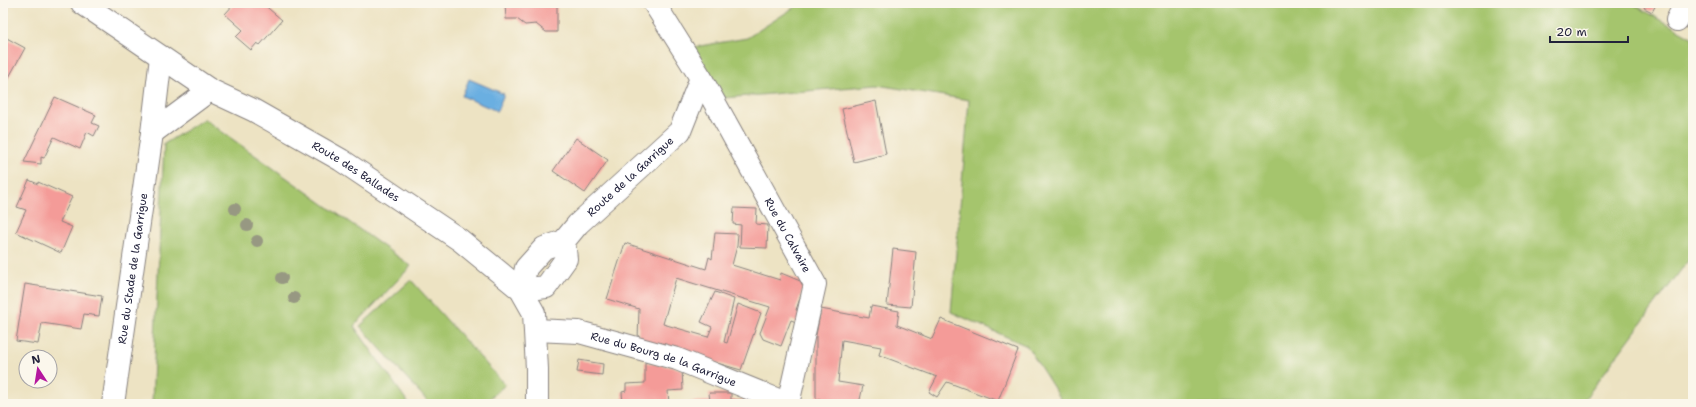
<svg xmlns="http://www.w3.org/2000/svg" width="1696" height="407" font-family="'Shantell Sans',sans-serif">
	<rect width="100%" height="100%" fill="#fbf7ec"/>
	<filter id="ink" filterUnits="userSpaceOnUse"><feTurbulence type="fractalNoise" baseFrequency=".025" numOctaves="2"/><feDisplacementMap in="SourceGraphic" scale="8" xChannelSelector="R" yChannelSelector="G"/><feConvolveMatrix kernelMatrix="1 2 1 2 8 2 1 2 1" color-interpolation-filters="sRGB"/></filter>
	<filter id="wash" filterUnits="userSpaceOnUse"><feTurbulence type="fractalNoise" baseFrequency=".012" numOctaves="4" result="noise"/><feDisplacementMap in="SourceGraphic" scale="16" xChannelSelector="R" yChannelSelector="G"/><feGaussianBlur stdDeviation="0.9" result="paint"/><feColorMatrix in="noise" values="0 0 0 0 0 0 0 0 0 0 0 0 0 0 0 0 0 1.4 0 .05"/><feComposite in="paint" operator="in"/></filter>
	<g filter="url(#wash)">
		<rect width="100%" height="100%" fill="#ede3c3"/>
		<!-- green -->
		<g fill="#a5c56d" stroke="#647454">
			<path d="M801,3H1631L1693,38V254L1581,404H1064L1027,346L951,312L969,100L877,85L724,98L694,47L747,38Z"/>
			<path d="M204,119L411,266L354,326L409,404H152L164,144Z"/>
			<path d="M411,280L505,385L483,404H430L360,326Z"/>
		</g>
		<!-- water -->
		<path fill="#6bafe1" stroke="#46688e" d="M469,79L504,94L497,111L462,96Z"/>
		<g id="blocks">
			<!-- building -->
			<g fill="#f49b98">
				<path d="M235,3H262L282,20L260,45L257,43L251,50L236,37L243,30L225,14Z"/>
				<path d="M505,3H557V32H546L536,24L525,25L517,19H506Z"/>
				<path d="M1647,3H1657L1652,12L1644,8Z"/>
				<path d="M3,36L25,48L8,79L3,76Z"/>
				<path d="M55,97L96,115L92,123L99,126L94,136L87,132L80,149L54,137L44,158L41,157V164L24,162Z"/>
				<path d="M876,101L886,154L854,162L842,109Z"/>
				<path d="M576,138L608,160L585,193L553,171Z"/>
				<path d="M29,180L38,184V182L72,197L60,222L72,227L61,253L16,232L26,210L17,207Z"/>
				<path d="M734,208L757,209L756,224L768,225L767,248L740,247L741,225L733,224Z"/>
				<path d="M715,233L738,234L737,246L732,265L780,280L781,273L805,283L796,310L803,313L801,324L791,320L781,346L763,339L760,333L770,307L676,278L663,324L708,337L712,327L701,322L715,292L734,299L724,342L727,343L738,304L761,313L741,370L638,340L639,309L607,299L625,243L706,269L709,257L712,259Z"/>
				<path d="M893,249L916,252L911,307L887,305Z"/>
				<path d="M25,284L102,296L99,316L84,314L81,329L42,323L38,344L16,341Z"/>
				<path d="M871,306L899,311L897,325L932,339L941,319L1018,350L998,401L947,382L937,397L929,392L937,377L879,355L881,347L842,340L838,382L863,386L859,404H838L816,398V335L821,309L869,318Z"/>
				<path d="M579,360L603,364L602,375L577,372Z"/>
				<path d="M645,362L682,369L683,390L668,391L669,404H623L622,392L626,391V384L645,383Z"/>
				<path d="M709,393H731V400H748V404H690V402L710,401Z"/>
			</g>
		</g>
	</g>
	<g filter="url(#ink)">
		<use href="#blocks" fill-opacity="0" stroke="#88827f" stroke-width="1"/>
		<g fill="none" stroke-linecap="round" stroke-linejoin="round">
			<defs>
				<g id="street">
					<path id="s1" d="M82,3L210,90L253,110L341,160L460,240L521,290L534,313L537,369V404"/>
					<path id="s2" d="M654,3L701,78L815,284L788,404"/>
					<path d="M1677,20L1686,3"/>
					<path d="M152,133L210,90"/>
					<path id="s3" d="M564,241L566,259L546,287L521,290L526,268L544,248L564,241L578,224L680,131L701,78"/>
					<path id="s4" d="M535,330L579,332L677,359L788,404"/>
					<path id="s5" d="M113,404L152,133L161,57"/>
				</g>
			</defs>
			<!-- street casing -->
			<use href="#street" stroke="#88827f" stroke-width="24"/>
			<!-- street -->
			<use href="#street" stroke="#fff" stroke-width="22"/>
		</g>
		<!-- trees -->
		<g fill="#979882">
			<circle cx="235" cy="209" r="6"/>
			<circle cx="247" cy="225" r="6"/>
			<circle cx="257" cy="241" r="6"/>
			<circle cx="282" cy="278" r="6"/>
			<circle cx="294" cy="298" r="6"/>
		</g>
	</g>
	<g text-anchor="middle" dominant-baseline="central" stroke-width="3" stroke-linejoin="round" paint-order="stroke">
		<!-- street labels -->
		<g font-size="11" fill="#22223b" stroke="#fbf7ec">
			<text stroke="none"><textPath href="#s1" startOffset="322">Route des Ballades</textPath></text>
			<text stroke="none"><textPath href="#s3" startOffset="241">Route de la Garrigue</textPath></text>
			<text stroke="none"><textPath href="#s2" startOffset="268">Rue du Calvaire</textPath></text>
			<text stroke="none"><textPath href="#s5" startOffset="137">Rue du Stade de la Garrigue</textPath></text>
			<text stroke="none"><textPath href="#s4" startOffset="133">Rue du Bourg de la Garrigue</textPath></text>
		</g>
	</g>
	<!-- margin -->
	<rect width="1696" height="407" fill="none" stroke="#fbf7ec" stroke-width="16"/>
	<!-- north arrow -->
	<g transform="translate(38 369) rotate(348)"><circle r="19" fill="#fbf7ec" stroke="#a4a2a5"/>
	<path d="M0-3L7 15L0 10L-7 15Z" fill="#b5179e"/>
	<text y="-6" font-size="11" font-weight="bold" text-anchor="middle" fill="#22223b">N</text>
	</g>
	<!-- scale -->
	<path d="M1550 36v6h78v-6" fill="none" stroke="#22223b" stroke-width="2"/>
	<text x="1556" y="36" font-size="12" fill="#22223b" stroke="#fbf7ec" stroke-width="3" paint-order="stroke">20 m</text>
</svg>
